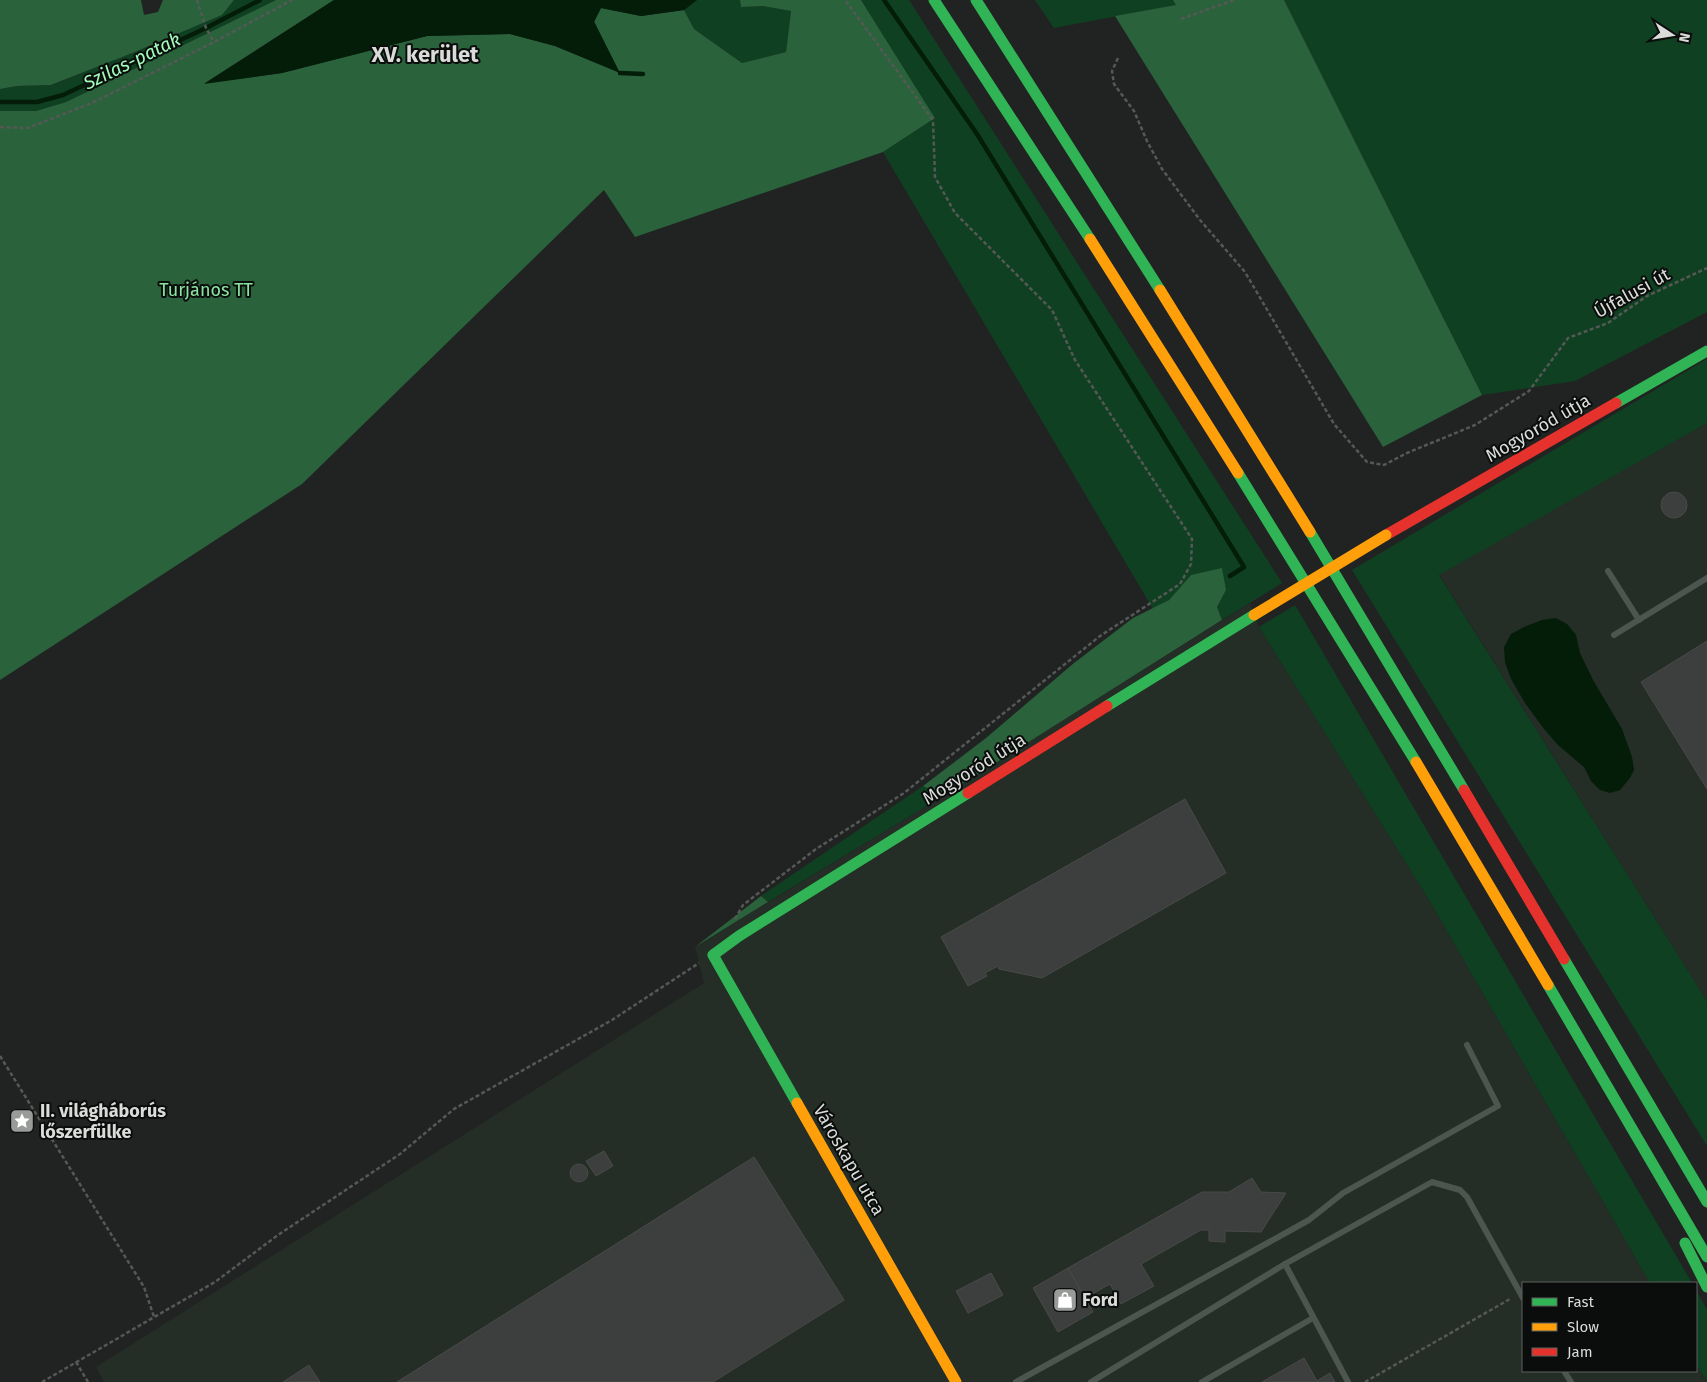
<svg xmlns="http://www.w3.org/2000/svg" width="1707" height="1382" font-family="'Fira Sans',sans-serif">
	<rect width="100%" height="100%" fill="#212322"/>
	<!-- built -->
	<g fill="#242d26">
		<path d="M1707,423V1001L1439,574Z"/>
		<path d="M1250,603L1259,627L1429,900L1650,1283H1523V1371H1696V1364L1706,1382H104L96,1367L704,983L695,947L943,796Z"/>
	</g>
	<!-- green -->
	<g fill="#104022">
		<path d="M234,0H276L66,102L36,111H0V89L17,86L52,85L130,54L222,15Z"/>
		<path d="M697,0H740L741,7L763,6L791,11L786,52L742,63L694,29L684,10Z"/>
		<path d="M861,0H909L1282,583L1222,620L1217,607L1226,590L1221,569L1191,575L1169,600L1153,609L883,152L935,118Z"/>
		<path d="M1035,0H1173L1177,5L1054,28Z"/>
		<path d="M1284,0H1707V312L1575,381L1482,395Z"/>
		<path d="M1707,359V423L1439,575L1707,1001V1146L1352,570Z"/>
		<path d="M1295,605L1641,1196L1692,1283H1650L1429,900L1259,627Z"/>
		<path d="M923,786L943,796L768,902L761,896Z"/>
		<path d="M1696,1290L1707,1310V1382L1696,1364Z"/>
	</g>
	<!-- forest -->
	<g fill="#29623b">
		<path d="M0,0H141L144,15L158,12L163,0H234L222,15L130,54L51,85L17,86L0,89Z"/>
		<path d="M276,0H334L205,83L282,73L427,36L510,34L555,46L619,72L594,21L601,8L641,16L684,10L694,29L742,63L786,52L791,11L763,6L741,7L740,0H861L935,118L883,152L635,237L604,190L302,484L0,680V111H36L66,102Z"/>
		<path d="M1173,0H1284L1482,395L1383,447L1115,16L1176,5Z"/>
		<path d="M1222,568L1226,590L1217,607L1222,620L943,796L923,786L986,738L1074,663L1133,618L1169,600L1191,575Z"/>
		<path d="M761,896L768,902L695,947Z"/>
	</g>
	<!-- water -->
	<g fill="#031d09">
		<path d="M334,0H697L684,10L641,16L601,8L594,22L620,73L555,46L510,34L427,36L282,73L204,84Z"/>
		<path d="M1556,618L1567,624L1576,635L1580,653L1593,680L1622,729L1632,757L1634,770L1630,778L1620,790L1610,793L1600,790L1591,781L1584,767L1558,745L1544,729L1525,703L1511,679L1505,662L1504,647L1511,634L1524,627L1542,620Z"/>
	</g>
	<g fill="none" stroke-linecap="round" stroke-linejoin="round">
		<!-- stream -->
		<g stroke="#031d09" stroke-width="4.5">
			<path d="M884,0L977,134L1244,567L1230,576"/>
			<path d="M620,73L643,74"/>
			<path d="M0,102H37L63,95L206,28L260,0"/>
		</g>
	</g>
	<!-- building -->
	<g fill="#3d3f3e" stroke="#494a49">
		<circle cx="1674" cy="505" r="13"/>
		<path d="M1707,641V789L1641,682Z"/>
		<path d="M1185,799L1226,873L1042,978L999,969L998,966L985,973L987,976L968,986L941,937Z"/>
		<path d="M604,1151L613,1166L596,1176L586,1161Z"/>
		<path d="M754,1157L844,1300L713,1382H397Z"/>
		<circle cx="579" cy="1173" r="9"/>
		<path d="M1252,1178L1261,1192L1286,1193L1261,1232L1225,1231V1242L1209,1241V1230H1201L1141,1264L1154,1286L1121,1304L1110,1284L1085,1298L1068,1268L1202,1192H1229Z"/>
		<path d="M1068,1268L1093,1312L1058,1332L1033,1288Z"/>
		<path d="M991,1273L1003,1295L968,1313L956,1291Z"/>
		<path d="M1304,1358L1317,1381L1330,1373L1335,1382H1262Z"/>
		<path d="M309,1365L320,1382H283Z"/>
	</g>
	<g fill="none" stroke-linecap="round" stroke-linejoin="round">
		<!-- path -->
		<g stroke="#555956" stroke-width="2.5" stroke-dasharray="4 2.5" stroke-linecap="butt">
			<path d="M197,0L206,28L214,42"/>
			<path d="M1181,19L1234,0"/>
			<path d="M1118,58L1112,71L1114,84L1134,111L1147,141L1162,169L1200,220L1245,272L1334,424L1367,462L1384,465L1407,453L1475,425L1529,391L1568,338L1608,323L1647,296L1707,268"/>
			<path d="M0,127L28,128L94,102L214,42L292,0"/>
			<path d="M735,919L743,905L816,849L904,793L1100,636L1180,584L1191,564L1192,539L1075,360L1052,310L955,213L935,177L933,120L845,0"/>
			<path d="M0,1056L144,1287L154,1317"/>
			<path d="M76,1362L88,1382"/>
			<path d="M42,1382L215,1282L278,1235L400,1154L454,1109L612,1020L699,963"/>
			<path d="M1365,1382L1510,1299"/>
		</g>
		<!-- lane -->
		<g stroke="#4c554f" stroke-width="6">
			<path d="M1608,571L1639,620"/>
			<path d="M1614,635L1707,578"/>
			<path d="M1285,1264L1348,1382"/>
			<path d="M1564,1371L1571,1382"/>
			<path d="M1016,1382L1309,1220L1343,1193L1498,1106L1467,1045"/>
			<path d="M1091,1382L1285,1264L1432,1182L1460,1190L1467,1197L1523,1298"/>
			<path d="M1202,1382L1313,1318"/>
		</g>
		<!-- fast -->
		<g stroke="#30b455" stroke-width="11">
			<path d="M934,0L1090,239"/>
			<path d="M976,0L1160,290"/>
			<path d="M1616,403L1707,351"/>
			<path d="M1238,473L1416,762"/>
			<path d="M1310,532L1464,790"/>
			<path d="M1107,706L1254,615"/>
			<path d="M1564,959L1707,1202"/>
			<path d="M1548,985L1707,1257"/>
			<path d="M797,1103L713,955L739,936L968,793"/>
			<path d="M1685,1243L1707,1287"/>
		</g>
		<!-- slow -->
		<g stroke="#ff9f0a" stroke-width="11">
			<path d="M1090,239L1238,473"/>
			<path d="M1160,290L1310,532"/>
			<path d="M1416,762L1548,985"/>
			<path d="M797,1103L956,1382"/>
		</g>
		<!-- jam -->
		<g stroke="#e5322d" stroke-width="11">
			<path d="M1386,535L1616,403"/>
			<path d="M1464,790L1564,959"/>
			<path d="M968,793L1107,706"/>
		</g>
		<!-- slow-bridge -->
		<path stroke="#ff9f0a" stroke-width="11" d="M1254,615L1386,535"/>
	</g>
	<!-- icons -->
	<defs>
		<symbol id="sight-square" viewBox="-11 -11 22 22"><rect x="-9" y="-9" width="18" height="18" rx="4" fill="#999b99" stroke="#0b0d0c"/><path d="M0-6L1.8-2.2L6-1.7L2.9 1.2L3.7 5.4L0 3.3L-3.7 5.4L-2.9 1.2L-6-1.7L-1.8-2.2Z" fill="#fff"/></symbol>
		<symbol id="shop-square" viewBox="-11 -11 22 22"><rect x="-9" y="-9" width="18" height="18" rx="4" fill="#999b99" stroke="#0b0d0c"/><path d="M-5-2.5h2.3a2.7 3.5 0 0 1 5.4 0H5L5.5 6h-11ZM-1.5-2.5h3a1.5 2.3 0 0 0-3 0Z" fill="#fff"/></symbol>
	</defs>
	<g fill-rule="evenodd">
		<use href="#sight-square" x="8" y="1107" width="28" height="28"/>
		<use href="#shop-square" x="1051" y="1286" width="28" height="28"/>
	</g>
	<g text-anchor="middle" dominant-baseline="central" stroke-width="4" stroke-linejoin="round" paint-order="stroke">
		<!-- park labels -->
		<g font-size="18" fill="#88e4a0" stroke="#0b0d0c">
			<text x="206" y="290">Turjános TT</text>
		</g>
		<!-- street labels -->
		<g font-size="18" fill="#d9dcd9" stroke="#0b0d0c">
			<text transform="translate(1632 293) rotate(-29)">Újfalusi út</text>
			<text transform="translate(1538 428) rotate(-30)">Mogyoród útja</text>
			<text transform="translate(974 769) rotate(-32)">Mogyoród útja</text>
			<text transform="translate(849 1160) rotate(60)">Városkapu utca</text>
		</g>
		<!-- poi labels -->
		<g font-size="18" font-weight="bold" fill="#d9dcd9" stroke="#0b0d0c" text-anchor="start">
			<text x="40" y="1111">II. világháborús<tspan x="40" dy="21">lőszerfülke</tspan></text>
			<text x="1082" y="1300">Ford</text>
		</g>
		<!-- water labels -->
		<g font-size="19" font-style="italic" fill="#a0fcb8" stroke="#0b0d0c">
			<text transform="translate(132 61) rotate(-26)">Szilas-patak</text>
		</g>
		<!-- district labels -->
		<g font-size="22" font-weight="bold" fill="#d9dcd9" stroke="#0b0d0c">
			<text x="425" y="54">XV. kerület</text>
		</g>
	</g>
	<!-- legend -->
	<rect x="1522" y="1282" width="175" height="90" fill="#0b0d0c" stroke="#5d605e"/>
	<rect x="1532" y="1298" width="25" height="8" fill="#30b455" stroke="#5d605e"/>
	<text x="1567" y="1307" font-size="15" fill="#d9dcd9">Fast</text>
	<rect x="1532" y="1323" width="25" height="8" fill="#ff9f0a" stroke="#5d605e"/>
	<text x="1567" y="1332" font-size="15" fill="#d9dcd9">Slow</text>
	<rect x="1532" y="1348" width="25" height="8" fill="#e5322d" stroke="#5d605e"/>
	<text x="1567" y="1357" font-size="15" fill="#d9dcd9">Jam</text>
	<!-- north arrow -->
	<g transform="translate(1672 35) rotate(102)" stroke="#0b0d0c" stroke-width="4" paint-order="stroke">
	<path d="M0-4L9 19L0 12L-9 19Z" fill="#d9dcd9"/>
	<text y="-8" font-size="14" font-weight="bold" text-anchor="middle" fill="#d9dcd9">N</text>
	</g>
</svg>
